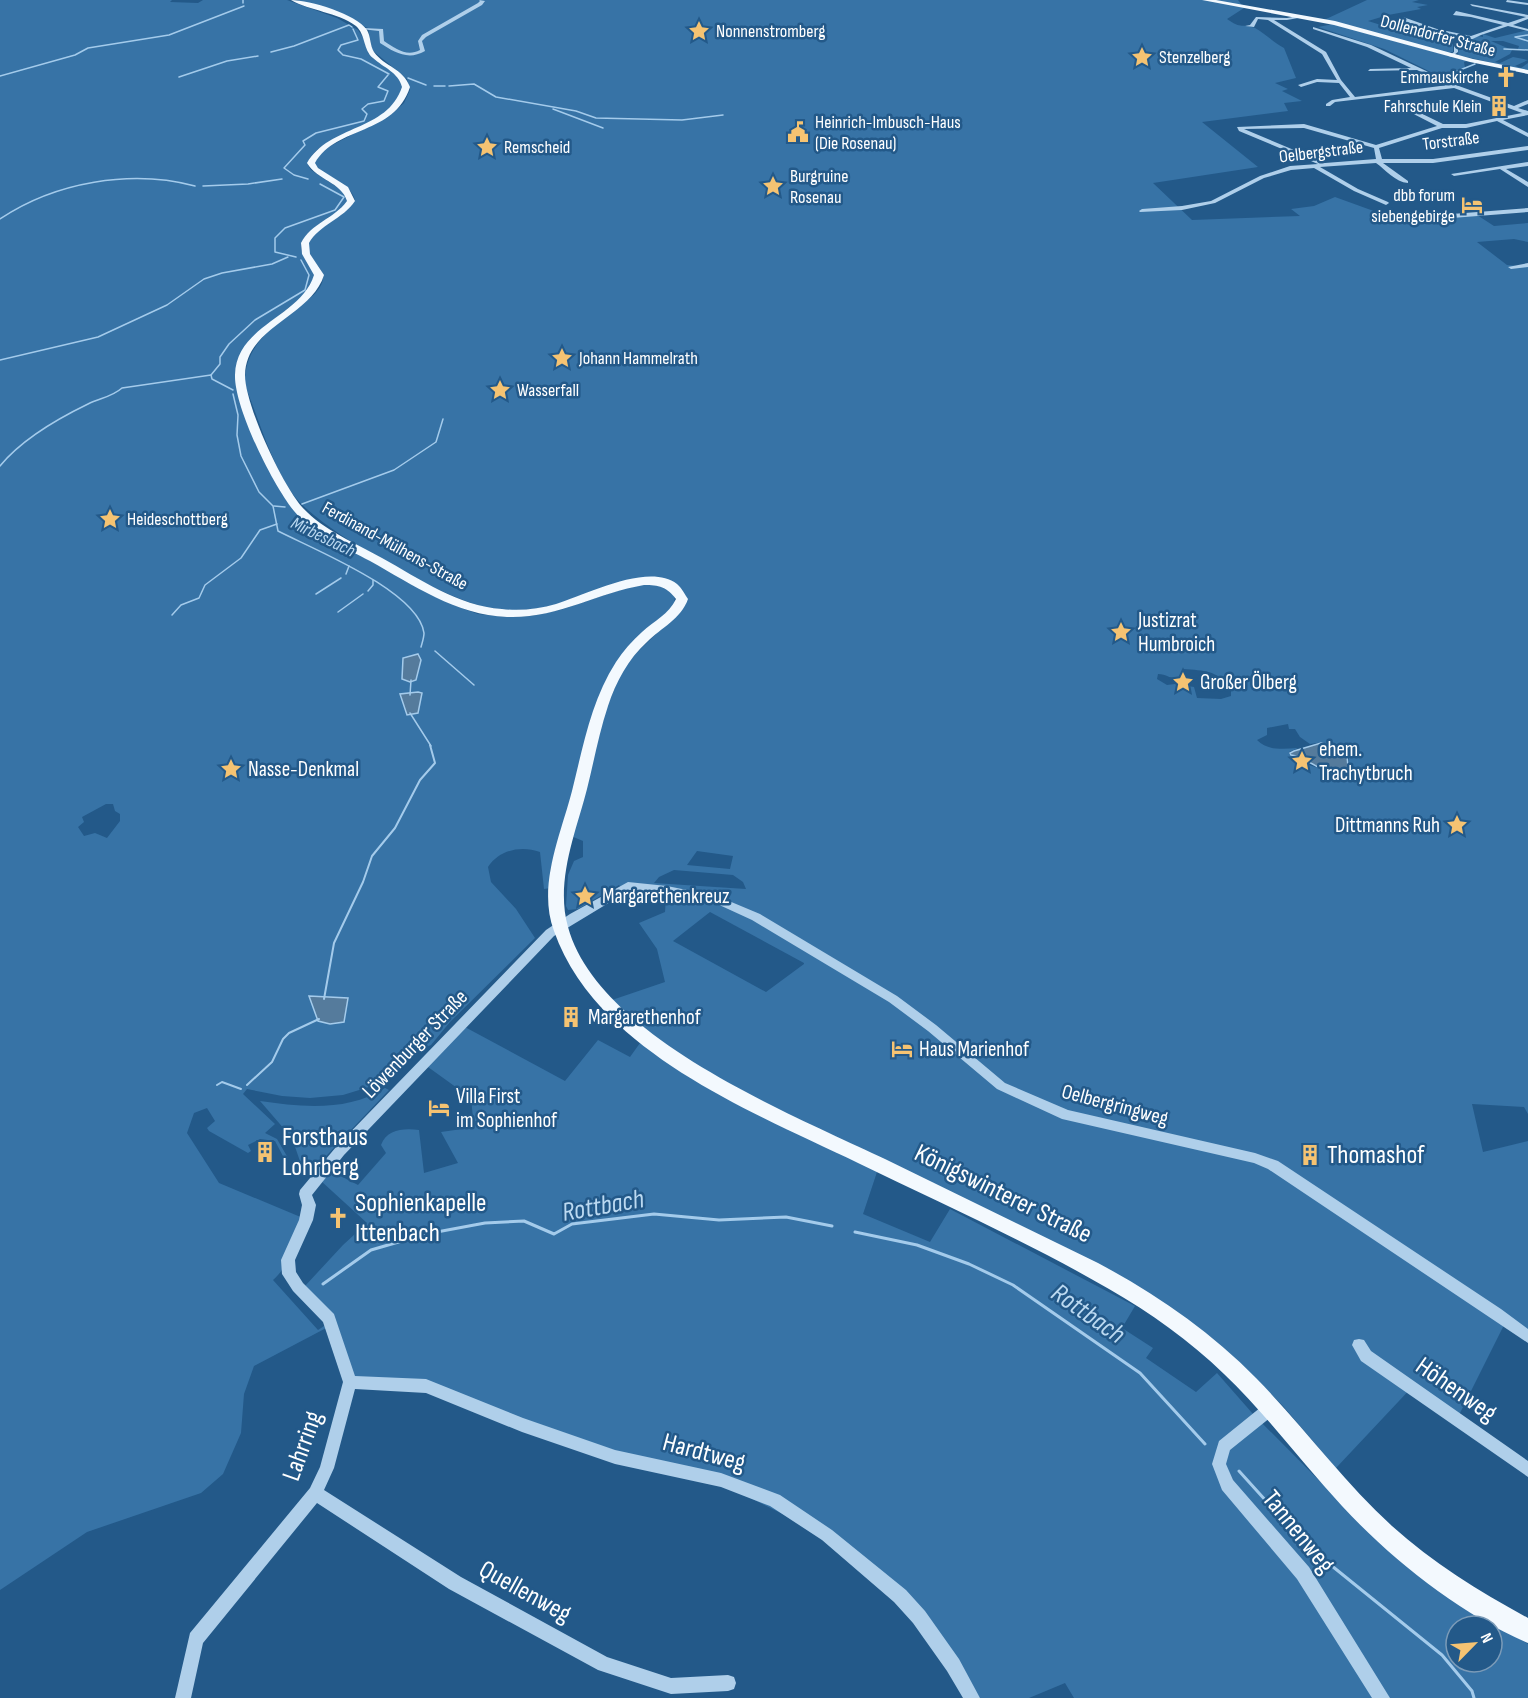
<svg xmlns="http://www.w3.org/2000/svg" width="1528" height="1698" font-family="'Sofia Sans Condensed',sans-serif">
	<rect width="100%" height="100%" fill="#235989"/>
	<!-- green -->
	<g fill="#3773a6" fill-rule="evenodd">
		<path d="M0,0H172L170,2L198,3L203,0H287L337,18L358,30L364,39L368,53L390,68L403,84L402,95C396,102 390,111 382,116C364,128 310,142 308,165L311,170L340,189L348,199L346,206C334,217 294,233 302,253C305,260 312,267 316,274L303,296L254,336L239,361L267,464L283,496L298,513L348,549L456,606L478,614L505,617L531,616L560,610L638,584L661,585L675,595L674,606L620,658L555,854L550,870L551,888L544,889L540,852C521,845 499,850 488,867L491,882L516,909L535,938L450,1022L431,1045L406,1056L369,1087L343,1095L310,1098L282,1096L247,1089L243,1094L275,1124L265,1133L277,1139L288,1158L285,1160L275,1141L260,1139L248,1145L251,1151L248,1153L209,1131L207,1128L215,1121L207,1108L194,1113L187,1133L219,1183L303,1218C295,1238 290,1266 273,1280L318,1330L327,1324L330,1326L254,1366L244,1394L241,1433L223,1474L201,1493L87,1532L0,1590ZM106,804H113L115,811L120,814V821L107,838L95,833L84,836L78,827L84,822L82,817Z"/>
		<path d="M297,0H1238L1244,8L1227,19C1242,30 1242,23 1255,28C1263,32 1274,43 1284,48L1296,78L1275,83L1288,89L1282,91L1302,101L1284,103L1288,111L1202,122L1258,167L1153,183L1192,220L1300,216L1291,209L1314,206L1335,197L1393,218L1424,212L1435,223L1455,217L1477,215L1494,226L1528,223V242L1514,239L1477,242L1507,265L1528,267V1114L1524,1107L1472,1104L1483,1152L1528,1141V1333L1505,1323L1458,1417L1414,1385L1336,1468L1283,1406L1235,1358L1172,1311L706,1074L648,1037L612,1000L665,982L657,949L639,923L665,912L666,898L625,892L619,885L578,909L568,910L566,906L568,875L574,861L583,857V841L571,836C584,787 594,734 615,688C618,680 621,670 627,664C635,652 686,608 686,603C688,589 670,579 658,579C647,580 634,585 623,588C580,598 535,616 490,608C447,601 316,529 292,493C272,465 258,418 245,385C243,347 272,327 299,306C305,301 313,297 317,291C336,269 302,260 309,243C317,223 345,218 355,200C350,181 324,178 314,163L323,150L393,113L404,103L410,90L407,79L372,50L368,28ZM1183,669C1206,671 1214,669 1231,688V696L1221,699L1197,698L1194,687L1175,684L1167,685L1157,679L1158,674C1168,674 1173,682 1183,678ZM1288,724L1289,729H1295L1300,737L1310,744C1326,741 1338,743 1349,754V767L1359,774L1344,771L1339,775L1306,764L1290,755L1289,752L1298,748C1283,749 1268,751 1257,740L1267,735V728ZM697,851L733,856L730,869L687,865ZM674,870L733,875L743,882L746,889L654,883L659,877ZM710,912L804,963V964L766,992L673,941Z"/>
		<path d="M1367,0H1419L1412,2L1428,5L1417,7L1421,9L1388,15L1368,21L1426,39L1453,44V52L1447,53L1324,20Z"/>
		<path d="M1333,24L1467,61L1464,62L1465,68L1441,77L1384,49L1318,27Z"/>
		<path d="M1528,30V50L1518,49L1519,46L1503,41H1491L1512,50L1510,54L1495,62L1500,63L1513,57L1528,60L1515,66L1521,68L1528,63V71L1458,55L1459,45L1478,36L1483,37V34L1495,38Z"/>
		<path d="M463,1026L565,1081L598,1040L630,1057L640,1043L877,1172L863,1214L930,1242L950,1209L1135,1306L1122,1328L1153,1348L1146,1358L1196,1392L1217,1373L1253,1414L1397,1559L1528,1644V1698H1074L1065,1683L1029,1698H980L918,1612L825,1535L720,1483L522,1429L426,1388L352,1385L333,1314L305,1286L343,1245L367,1223L321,1181L333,1172L358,1185L386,1153L381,1145C387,1129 404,1128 419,1130L424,1173L458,1163L441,1132L462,1129L473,1118L471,1098L428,1067ZM1456,1626H1492V1662H1456Z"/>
		<path d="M385,1088L389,1090L310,1173L303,1170L292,1138L260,1101C301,1107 348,1112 385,1088Z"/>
	</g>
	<!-- water -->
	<g fill="#557b9c" stroke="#a4cbeb" stroke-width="1.5">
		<path d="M418,654L421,660L416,680L410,682L402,679L403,658Z"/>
		<path d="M418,692L422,693L418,713L407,715L400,694Z"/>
		<path d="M1321,743L1339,747L1347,755L1348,767L1356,775C1344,771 1338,776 1327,772C1316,767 1302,756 1291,755L1290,753L1294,751Z"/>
		<path d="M309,996L348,998L344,1022L330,1024L318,1021Z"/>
	</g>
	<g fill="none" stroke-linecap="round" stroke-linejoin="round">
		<!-- stream-far2 -->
		<g stroke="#a4cbeb" stroke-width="1.5">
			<path d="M243,0V3"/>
			<path d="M353,29L358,40L341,45L338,50L343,55L361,59L389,74"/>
			<path d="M1528,35L1515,37L1528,41"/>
			<path d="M1504,49L1528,50"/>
			<path d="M271,52L294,46L349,25L352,27"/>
			<path d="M0,76L75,55L88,48L169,35L244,6"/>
			<path d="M179,77L227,61L258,56"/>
			<path d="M408,78L426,85"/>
			<path d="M1456,83L1445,76L1475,64"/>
			<path d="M434,86H445"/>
			<path d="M449,86L474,84L496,97L576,111L596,118L682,120L723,115"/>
			<path d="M553,109L603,128"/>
			<path d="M308,179L294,175L284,168L305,145L303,141L316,133L364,121L367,114L362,109L368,104L384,101L388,91L378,87L388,75"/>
			<path d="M203,186L248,184L282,179"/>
			<path d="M0,219C55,182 131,169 195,186"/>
			<path d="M296,257L275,252V238L285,228L335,210L344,197L320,184"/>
			<path d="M0,360L98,337L167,305L204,279L222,273L272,264L288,257"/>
			<path d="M233,390L212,379L211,375L220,364V357L229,344L255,320L305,290L309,275L301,260"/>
			<path d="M233,394L238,415L237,435L241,456L259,492L273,506L278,531C313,549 418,591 424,633C424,638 422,643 421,647"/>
			<path d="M0,466C22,439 57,419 88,404C100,398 112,397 122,388L211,375"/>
			<path d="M302,504L394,470L436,442L443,419"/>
			<path d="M274,506L285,507"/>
			<path d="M346,574L349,566"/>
			<path d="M368,591L373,585V580"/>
			<path d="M316,594L341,578"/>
			<path d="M338,612L363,594"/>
			<path d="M172,615L181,605L199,598L205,585L241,558L260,530L277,524"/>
			<path d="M435,651L474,685"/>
			<path d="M410,695L411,680"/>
			<path d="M410,713L431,746"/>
		</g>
		<!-- stream-far1 -->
		<g stroke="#a4cbeb" stroke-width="2">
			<path d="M324,999L334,943L363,882L372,856L395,828L420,780L435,763L430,745"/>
			<path d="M217,1085L222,1082L241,1089"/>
			<path d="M247,1085L272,1062L283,1039L289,1033L319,1019"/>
		</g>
		<!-- stream -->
		<g stroke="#a4cbeb" stroke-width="3">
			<path d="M855,1232L917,1245L969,1264L1013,1285L1140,1373L1205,1444"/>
			<path d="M323,1284L371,1250L426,1234L485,1223L524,1221L554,1234L572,1224L654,1214L719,1220L786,1217L832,1226"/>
			<path d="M1239,1471L1306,1545L1442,1655L1472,1691L1474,1698"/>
		</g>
		<!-- minor -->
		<g fill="#afcfea" fill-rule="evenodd">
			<path d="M479,0L485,1L482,5L426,37L422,41L425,51C408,61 394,52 380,43L379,31L361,29L363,28L383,29L384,41C396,49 407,57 420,50L418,41L422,35L478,3L480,1Z"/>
			<path d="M1507,0L1528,3V5L1506,2Z"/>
			<path d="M1470,4L1528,15V19L1513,25L1528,29V31L1508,26L1481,35L1458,46V52L1451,57L1449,56L1454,52V44L1467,38L1434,31L1399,20L1403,17L1437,29L1471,36L1503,25L1471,17L1453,15L1456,11L1508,23L1526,17L1472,6Z"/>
			<path d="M1298,16V18L1287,20H1274L1326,52L1341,80L1355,97L1448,85L1417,70L1368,71L1370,69L1411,68L1367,47L1313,29V27L1371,45L1456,85L1514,106L1528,100V104L1518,108L1528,111V115L1503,120L1528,133V137L1497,121L1466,128H1442L1379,148L1382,159H1433L1528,146V150L1433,163H1383L1408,181V183C1395,182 1386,170 1376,163L1320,167L1358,189L1388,202L1389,203L1386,205L1354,191L1314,168L1291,170L1264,178L1215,203L1182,210L1140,212L1139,211L1142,209L1182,206L1211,201L1260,176L1290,166L1318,164L1239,131L1237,127L1304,124L1376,145L1437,126L1402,108L1404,105L1443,124H1466L1522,113L1454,88L1335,102L1330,106H1326V104L1332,100L1350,97L1339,83L1317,82L1301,87L1298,85L1317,79L1337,80L1322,54L1268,20L1258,19L1254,27L1245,26L1250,25L1256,17L1287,18ZM1304,128L1374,148L1376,159L1325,163L1244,129Z"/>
			<path d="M1528,162V166L1506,169L1528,182V187L1500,169L1454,176L1451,174Z"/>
			<path d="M1528,208V212L1439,219L1436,217L1439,215Z"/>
			<path d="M1528,263V267L1511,269L1508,267Z"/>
			<path d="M628,882L667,886L717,896L760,914L897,996L936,1025L1005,1083L1068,1110L1255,1153L1278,1161L1501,1309L1528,1329V1343L1268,1169L1254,1163L1062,1119L997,1089L928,1031L889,1002L752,920L715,903L667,894L630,890L554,936L344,1155L312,1195L316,1205L313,1220L295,1260L296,1272L303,1283L334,1314L355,1376L426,1379L523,1418L615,1450L721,1473L780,1495L832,1530L906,1590L925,1611L959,1659L980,1698H963L947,1671L913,1623L894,1602L822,1540L770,1506L721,1487L615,1464L522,1432L426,1393L355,1389L334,1468L324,1490L461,1577L607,1657L671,1678L728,1675L734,1677L736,1683L734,1689L728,1691L671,1694L598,1670L449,1589L317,1503L203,1643L191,1698H175L190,1633L310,1488L320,1467L343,1382L323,1322L293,1291L282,1274L281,1260L299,1220L302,1205L299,1194L300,1190L336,1147L546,930L570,914Z"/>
			<path d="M1359,1339L1364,1340L1371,1351L1528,1461V1477L1361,1361L1352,1345L1354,1340Z"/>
			<path d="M1271,1401L1276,1403L1278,1408L1276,1413L1230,1450L1226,1464L1233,1480L1309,1567L1390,1698H1372L1297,1579L1222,1490L1212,1464L1219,1441L1266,1403Z"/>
		</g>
		<!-- major -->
		<g fill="#f3f9fe" fill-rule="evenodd">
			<path d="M291,0C310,0 356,14 367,30C371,37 370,46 374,52C385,67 403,68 410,87C394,136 337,125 315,163L318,168L348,187L355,201C343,219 319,225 309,243L310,254L324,275C311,317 246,326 245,375C245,405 282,484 302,507C323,530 355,543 382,558C420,579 458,606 502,609C520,611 539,609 556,604C586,595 648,562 677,584C682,588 685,595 688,599C681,619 661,628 647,642C628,659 616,682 608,706C599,733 594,761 587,789C576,832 555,881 568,927C598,1037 789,1113 885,1159C956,1194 1027,1228 1098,1263C1156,1294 1210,1331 1256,1378C1303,1426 1343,1481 1392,1526C1433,1563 1480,1592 1528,1618V1643C1460,1614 1392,1560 1342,1506C1302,1463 1267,1415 1224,1374C1190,1341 1151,1313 1109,1289C1028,1242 942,1204 858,1163C752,1112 596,1051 554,931C537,886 561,834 572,791C583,747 591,701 616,662C623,651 632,641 642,632C654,621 669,614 676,599C667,587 659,585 644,585C597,593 556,619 507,617C456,615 413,585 370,561C344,547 313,534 294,511C273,486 234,407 235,375C236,325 301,317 314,275L302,254L301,243C311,223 334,219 347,201C341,182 317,180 307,163C330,124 387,132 402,87C398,72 384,68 373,58C363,50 366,35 356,26C337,12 310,11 291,0Z"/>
			<path d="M1202,0H1216L1335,21L1473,59L1528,70V74L1470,62L1334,25Z"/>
		</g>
	</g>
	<!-- icons -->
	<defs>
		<symbol id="sight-bare" viewBox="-9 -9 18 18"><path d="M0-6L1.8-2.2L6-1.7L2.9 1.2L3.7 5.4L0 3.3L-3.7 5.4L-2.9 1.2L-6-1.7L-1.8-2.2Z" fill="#f5c372" stroke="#235989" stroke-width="2.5" paint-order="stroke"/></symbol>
		<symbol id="church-bare" viewBox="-9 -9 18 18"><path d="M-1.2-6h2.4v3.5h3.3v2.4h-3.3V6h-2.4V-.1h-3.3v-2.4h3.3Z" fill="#f5c372" stroke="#235989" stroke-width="2.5" paint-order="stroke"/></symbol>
		<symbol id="building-bare" viewBox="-9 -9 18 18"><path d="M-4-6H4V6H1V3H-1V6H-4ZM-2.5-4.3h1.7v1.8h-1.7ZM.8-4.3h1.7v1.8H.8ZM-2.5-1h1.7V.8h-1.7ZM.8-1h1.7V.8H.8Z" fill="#f5c372" stroke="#235989" stroke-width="2.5" paint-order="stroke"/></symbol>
		<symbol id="civic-bare" viewBox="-9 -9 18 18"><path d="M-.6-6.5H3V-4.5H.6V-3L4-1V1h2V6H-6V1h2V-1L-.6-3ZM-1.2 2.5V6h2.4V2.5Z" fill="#f5c372" stroke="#235989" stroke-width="2.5" paint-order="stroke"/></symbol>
		<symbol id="hotel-bare" viewBox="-9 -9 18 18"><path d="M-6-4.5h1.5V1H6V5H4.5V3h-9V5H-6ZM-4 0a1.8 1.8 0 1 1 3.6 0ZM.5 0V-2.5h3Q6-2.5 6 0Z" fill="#f5c372" stroke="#235989" stroke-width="2.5" paint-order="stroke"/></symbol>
	</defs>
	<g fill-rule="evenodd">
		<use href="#sight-bare" x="684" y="16" width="30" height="30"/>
		<use href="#sight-bare" x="1127" y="42" width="30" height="30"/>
		<use href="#church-bare" x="1491" y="62" width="30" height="30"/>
		<use href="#building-bare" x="1484" y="91" width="30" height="30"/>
		<use href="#civic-bare" x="783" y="117" width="30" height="30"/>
		<use href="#sight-bare" x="472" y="132" width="30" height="30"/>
		<use href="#sight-bare" x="758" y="171" width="30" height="30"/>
		<use href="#hotel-bare" x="1457" y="190" width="30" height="30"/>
		<use href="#sight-bare" x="547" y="343" width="30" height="30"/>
		<use href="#sight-bare" x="485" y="375" width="30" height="30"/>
		<use href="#sight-bare" x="95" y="504" width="30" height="30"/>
		<use href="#sight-bare" x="1106" y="617" width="30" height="30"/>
		<use href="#sight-bare" x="1168" y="667" width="30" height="30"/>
		<use href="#sight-bare" x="1287" y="746" width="30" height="30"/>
		<use href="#sight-bare" x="216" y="754" width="30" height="30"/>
		<use href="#sight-bare" x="1442" y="810" width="30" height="30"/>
		<use href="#sight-bare" x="570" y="881" width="30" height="30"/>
		<use href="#building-bare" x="556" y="1002" width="30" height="30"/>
		<use href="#hotel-bare" x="887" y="1034" width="30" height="30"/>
		<use href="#hotel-bare" x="424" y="1093" width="30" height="30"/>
		<use href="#building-bare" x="250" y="1137" width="30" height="30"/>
		<use href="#building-bare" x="1295" y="1140" width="30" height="30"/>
		<use href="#church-bare" x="323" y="1203" width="30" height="30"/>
	</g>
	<g text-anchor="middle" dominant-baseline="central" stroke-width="5" stroke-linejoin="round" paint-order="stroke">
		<!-- far-poi labels -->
		<g font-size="18" fill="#fff" stroke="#235989" text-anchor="start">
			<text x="716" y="31">Nonnenstromberg</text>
			<text x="1159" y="57">Stenzelberg</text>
			<text x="1489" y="77" text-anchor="end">Emmauskirche</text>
			<text x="1482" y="106" text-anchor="end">Fahrschule Klein</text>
			<text x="815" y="122">Heinrich-Imbusch-Haus<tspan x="815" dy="21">(Die Rosenau)</tspan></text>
			<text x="504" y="147">Remscheid</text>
			<text x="790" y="176">Burgruine<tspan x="790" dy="21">Rosenau</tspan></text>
			<text x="1455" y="195" text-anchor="end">dbb forum<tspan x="1455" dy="21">siebengebirge</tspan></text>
			<text x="579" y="358">Johann Hammelrath</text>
			<text x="517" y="390">Wasserfall</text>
			<text x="127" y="519">Heideschottberg</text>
		</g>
		<!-- far-street labels -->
		<g font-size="18" fill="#fff" stroke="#235989">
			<text transform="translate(1438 36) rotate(15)">Dollendorfer Straße</text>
			<text transform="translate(1451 141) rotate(-7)">Torstraße</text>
			<text transform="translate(1321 152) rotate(-7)">Oelbergstraße</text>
			<text transform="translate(395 546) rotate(29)">Ferdinand-Mülhens-Straße</text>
		</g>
		<!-- far-water labels -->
		<g font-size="18" font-style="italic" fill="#bbd9f1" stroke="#235989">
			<text transform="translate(323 537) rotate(26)">Mirbesbach</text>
		</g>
		<!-- poi labels -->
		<g font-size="21" fill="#fff" stroke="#235989" text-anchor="start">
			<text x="1138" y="620">Justizrat<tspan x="1138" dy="24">Humbroich</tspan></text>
			<text x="1200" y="682">Großer Ölberg</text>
			<text x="1319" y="749">ehem.<tspan x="1319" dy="24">Trachytbruch</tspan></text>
			<text x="248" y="769">Nasse-Denkmal</text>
			<text x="1440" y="825" text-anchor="end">Dittmanns Ruh</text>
			<text x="602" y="896">Margarethenkreuz</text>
			<text x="588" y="1017">Margarethenhof</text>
			<text x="919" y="1049">Haus Marienhof</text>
			<text x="456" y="1096">Villa First<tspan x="456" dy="24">im Sophienhof</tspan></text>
		</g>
		<!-- street labels -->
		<g font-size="21" fill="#fff" stroke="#235989">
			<text transform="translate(415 1044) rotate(-46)">Löwenburger Straße</text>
			<text transform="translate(1115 1105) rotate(15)">Oelbergringweg</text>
		</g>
		<!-- near-poi labels -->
		<g font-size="26" fill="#fff" stroke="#235989" text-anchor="start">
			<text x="282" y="1137">Forsthaus<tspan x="282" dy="30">Lohrberg</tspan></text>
			<text x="1327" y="1155">Thomashof</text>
			<text x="355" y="1203">Sophienkapelle<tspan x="355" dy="30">Ittenbach</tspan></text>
		</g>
		<!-- near-street labels -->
		<g font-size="26" fill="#fff" stroke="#235989">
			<text transform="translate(1003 1194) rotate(26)">Königswinterer Straße</text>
			<text transform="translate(1456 1390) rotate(35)">Höhenweg</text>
			<text transform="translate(303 1446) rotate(-70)">Lahrring</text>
			<text transform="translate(704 1453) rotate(15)">Hardtweg</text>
			<text transform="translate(1298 1532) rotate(51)">Tannenweg</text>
			<text transform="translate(525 1592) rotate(29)">Quellenweg</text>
		</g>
		<!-- near-water labels -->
		<g font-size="27" font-style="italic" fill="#bbd9f1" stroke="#235989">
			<text transform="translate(603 1206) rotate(-10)">Rottbach</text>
			<text transform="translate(1088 1314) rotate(35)">Rottbach</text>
		</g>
	</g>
	<!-- north arrow -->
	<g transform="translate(1474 1644) rotate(65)"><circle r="28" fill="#235989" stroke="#7b9bb8" stroke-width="1.5"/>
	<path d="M0-4.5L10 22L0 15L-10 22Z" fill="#f5c372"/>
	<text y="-9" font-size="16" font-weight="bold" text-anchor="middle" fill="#ffffff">N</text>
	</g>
</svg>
